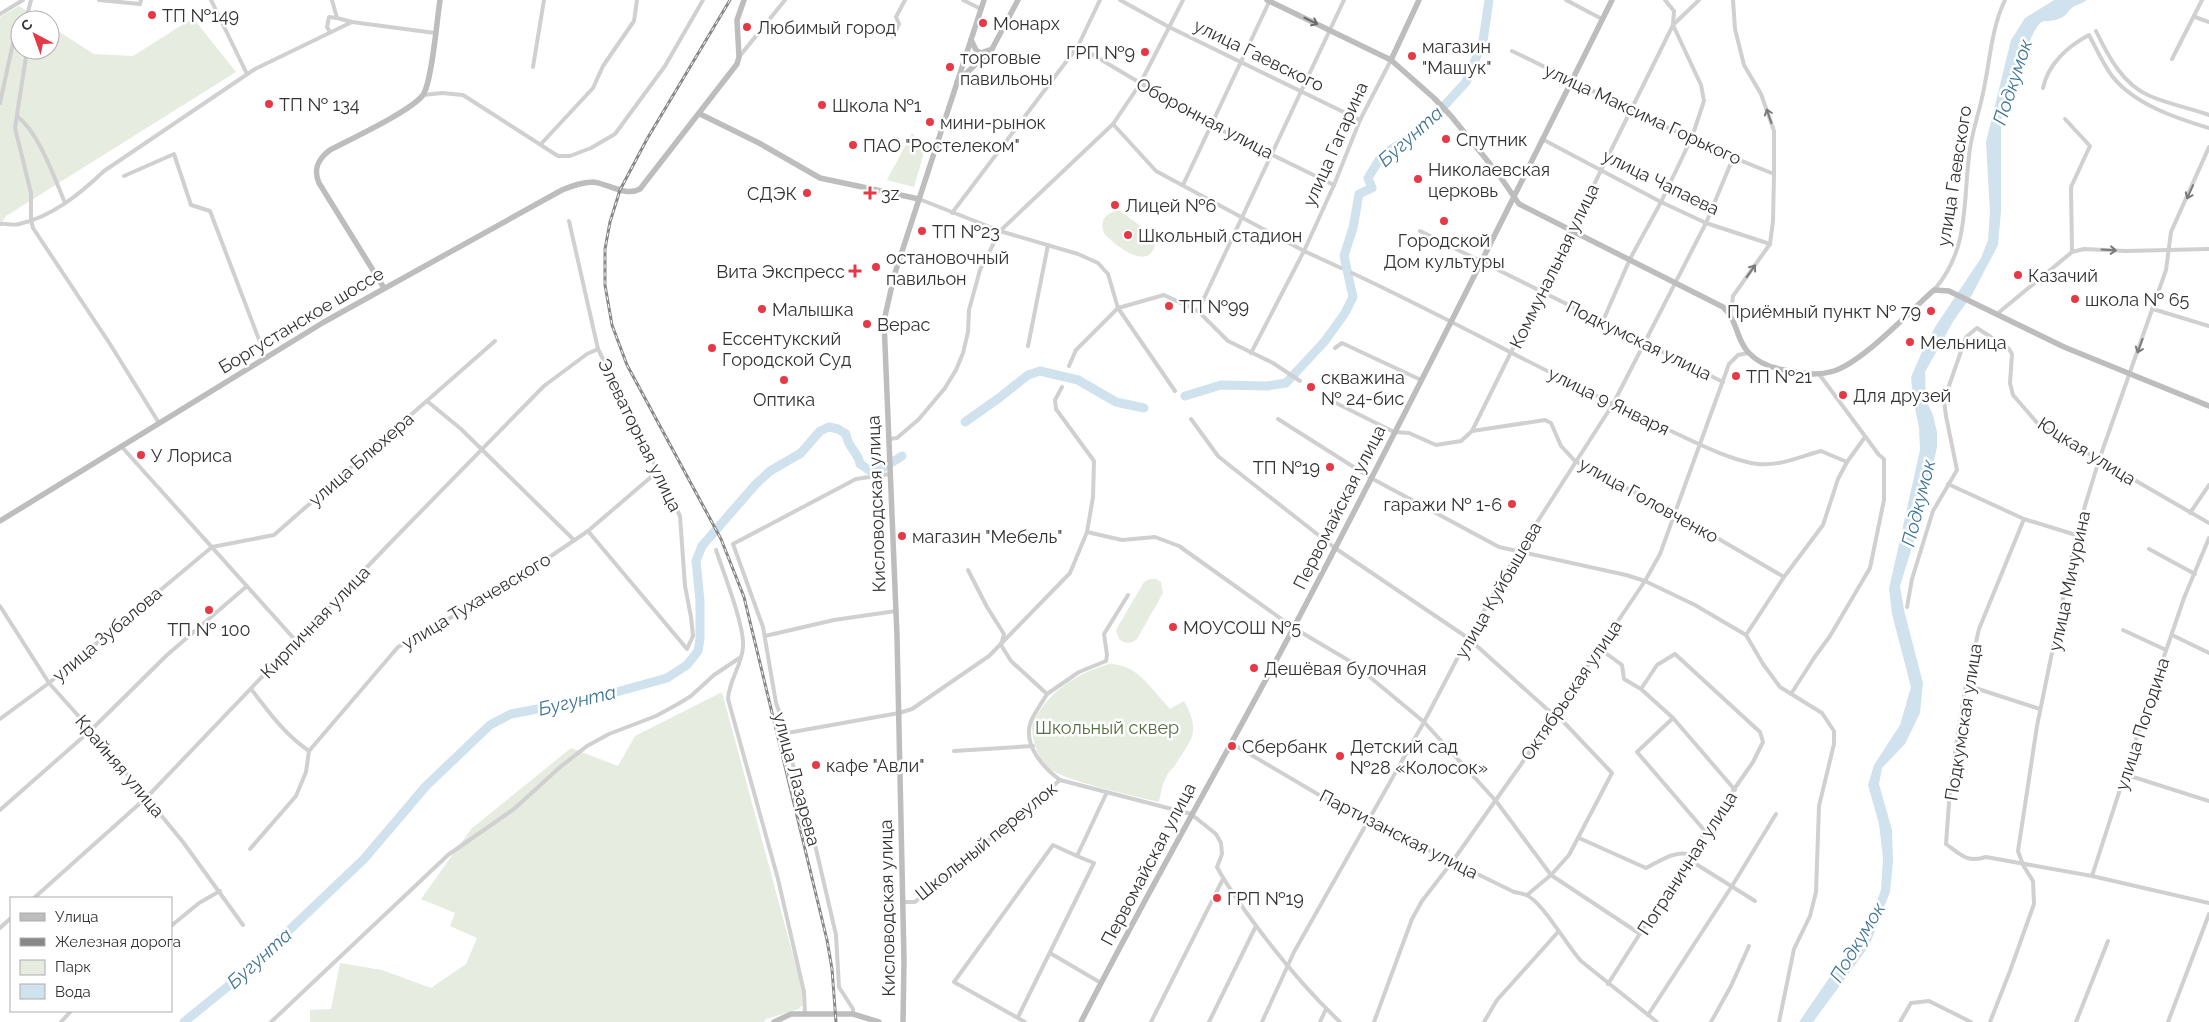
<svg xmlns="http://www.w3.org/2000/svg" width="2209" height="1022" font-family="Raleway,sans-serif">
	<rect width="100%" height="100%" fill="#fff"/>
	<!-- green -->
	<g fill="#e6ecdf">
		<path d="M19,6L41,20H20V50H50V26L94,54L133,56L193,18L236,72L6,216L0,225V17Z"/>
		<path d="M912,133L923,145V156L914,187L887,180Z"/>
		<path d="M1120,211L1154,236L1155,245C1148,272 1114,245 1104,233C1099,221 1106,211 1120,211Z"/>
		<path d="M1150,579H1156L1161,582L1163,593L1137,639C1131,644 1125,644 1119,639L1116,630L1144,582Z"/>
		<path d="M1109,664C1138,664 1152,690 1170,709L1184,701C1202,734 1191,739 1174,767C1164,774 1161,791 1159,802C1138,797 1065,781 1050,769C1037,758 1032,741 1032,724C1048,692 1075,674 1109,664Z"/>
		<path d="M722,692L803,992L802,1005L799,1009L766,1019L764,1022H310V1010L331,1009L340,963L382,970L431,988L466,964L477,938L450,926L455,913L421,899L471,829L571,748L618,766L635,736Z"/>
	</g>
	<!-- water -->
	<path fill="#cfe2ee" d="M2054,0H2087C2081,4 2078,4 2073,7C2069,10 2066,16 2061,18C2042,26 2044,12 2031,38L2001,120V211L1998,245L1972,295L1954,320L1925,372L1926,400L1933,415L1937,432V447L1922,515L1900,586L1904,610L1923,683L1920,713L1905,744L1882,768L1879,784L1892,830L1893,861L1890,892L1869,946L1813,1022H1799L1871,917L1881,890L1883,858L1879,824L1868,785L1874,765L1900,725L1911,687L1892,614L1889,589L1920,450L1919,428L1913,398L1911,377L1921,354L1935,327L1981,258L1988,240L1990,212L1986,142L2011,40L2025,18Z"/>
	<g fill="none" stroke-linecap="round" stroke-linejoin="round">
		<!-- river -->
		<g stroke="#cfe2ee" stroke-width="9">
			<path d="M1185,396L1221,385L1267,386L1286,383L1325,341L1345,313L1353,297L1344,256L1353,228L1359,194L1372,188L1368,178L1379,160L1387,152L1423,129L1466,82L1483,41L1489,0"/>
			<path d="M965,422L999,398L1028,375L1040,371L1078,380L1116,402L1144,408"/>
			<path d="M184,1022L242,975L364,859L426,786L490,725L511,714L595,698L667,678L687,665L698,651L700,639V601L696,561L702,546L755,485L770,471L801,453L820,431L829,427L838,429L846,434C848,449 858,451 860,464L872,472L883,468L902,456"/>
		</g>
		<!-- street -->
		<g stroke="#d0d0d0" stroke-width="4">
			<path d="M99,0L140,4L141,0"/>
			<path d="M211,0L247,74"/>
			<path d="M332,0L337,18L352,22L435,33"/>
			<path d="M963,0L981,9"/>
			<path d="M1120,0L1169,27L1360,120"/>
			<path d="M1566,0L1602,19"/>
			<path d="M0,14L23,0"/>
			<path d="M2195,17L2209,22"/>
			<path d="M26,20L31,0"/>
			<path d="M2096,31C2108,56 2123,85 2150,96C2168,104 2190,108 2209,115"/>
			<path d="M330,32L327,27L329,17L337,18"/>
			<path d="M893,37L899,24L896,17L905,0"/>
			<path d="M1078,46L1211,125L1334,185"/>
			<path d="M27,50L15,128L31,193V220L33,228L110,344L159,423"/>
			<path d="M1512,51C1599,93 1684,139 1774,174"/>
			<path d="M739,57L785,0"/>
			<path d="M2172,59L2202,0"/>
			<path d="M533,67L544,0"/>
			<path d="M2043,88C2048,64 2068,46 2089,35C2096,48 2103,64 2112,76C2134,104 2175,118 2209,128"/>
			<path d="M423,95L442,93L463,95L558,156H570L591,148L615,134L665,66L703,0"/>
			<path d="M0,103L13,43L20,35"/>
			<path d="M17,116C39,133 54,177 65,203"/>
			<path d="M2065,119L2090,146L2071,187L2072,252"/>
			<path d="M1113,124L1156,171L1304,251L1341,268"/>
			<path d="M1542,139L1661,202L1706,223L1770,244"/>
			<path d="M541,144L593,88L603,66L634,21L637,0"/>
			<path d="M124,176L174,154L191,205L210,211L266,358"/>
			<path d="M1183,185L1270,0"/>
			<path d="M919,199L1000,231L1078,254L1098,263L1108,274L1118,308L1175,391"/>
			<path d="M952,213L1078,46L1100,0"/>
			<path d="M569,221L598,349L680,516L685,586L691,617L693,636L687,649L588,531"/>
			<path d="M0,224C6,223 13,226 19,224C52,217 81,193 104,171L255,69L352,22"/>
			<path d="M1420,231L1723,382"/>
			<path d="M1352,273C1455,321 1553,377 1656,424C1683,436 1729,461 1758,464C1781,466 1799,457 1821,451L1847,462L1865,437"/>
			<path d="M1934,290C1969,250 1963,205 1969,156C1971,134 1979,114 1983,93C1990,62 1991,29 2005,0"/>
			<path d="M2153,309L2209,326"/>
			<path d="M1198,311L1344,0"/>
			<path d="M1731,314L1733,296L1770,244L1773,221L1774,174V131L1761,94L1744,65L1735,29L1733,0"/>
			<path d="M1997,314L2072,252L2084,249L2126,251L2209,249"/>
			<path d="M1602,323L1630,259L1661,202L1692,137L1704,101L1701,85L1673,25L1674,11L1665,0"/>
			<path d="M1028,346L1048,245"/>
			<path d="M1335,348L1342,343L1421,380"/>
			<path d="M1251,353L1304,251L1334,185L1360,120L1391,60"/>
			<path d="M1069,366L1076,350L1118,308L1164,295L1198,311L1228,341L1273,363L1300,381"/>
			<path d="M1330,400L1394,432L1409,433L1436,445L1461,441L1472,431L1545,420L1551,423L1561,446L1575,461L1676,514L1784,577"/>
			<path d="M427,401L461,429L574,540"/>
			<path d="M1191,419L1218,456L1229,465L1335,548L1468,638L1548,710L1556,714L1612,773L1569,855L1551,875L1527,895"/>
			<path d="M1278,419L1371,478L1499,547L1626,575L1645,581L1695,605L1746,635L1763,664L1780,687L1822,713L1834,731V744L1819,806L1816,892L1810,916L1794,949L1779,1022"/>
			<path d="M1472,431L1673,25L1699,0"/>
			<path d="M889,439L897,438L919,419L945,388L956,370L963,353L968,332L969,310L980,270L1000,231L1113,124L1140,84L1183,0"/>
			<path d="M121,446L297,642"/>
			<path d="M1948,484L2024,519L2076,535"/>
			<path d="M2190,513L2209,485"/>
			<path d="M2024,519L1979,629L1966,685L1958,732L1950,789L1946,844C1961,855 1967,863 1986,857L2092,876L2209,903"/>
			<path d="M1087,532L1122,540L1155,537L1179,546L1294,628L1353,663L1424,722L1496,801L1551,875L1640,934"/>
			<path d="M2149,549L2195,574"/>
			<path d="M716,550C723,571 745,627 743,647C742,665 729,680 728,699L778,879L804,992L805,1014"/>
			<path d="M968,570L987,607L1004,634L1001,645L1011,661L1047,694L1079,672L1106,661L1107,655L1104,634L1128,595"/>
			<path d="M0,606L49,683L91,730L183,842L243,925"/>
			<path d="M1907,607L1912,579L1933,511L1957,470L1946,416L1944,400L1966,337L1977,328L2009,349L2012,354L2010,383L2013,395L2039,425L2209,523"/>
			<path d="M2123,630L2166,650"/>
			<path d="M1746,635L1784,577L1823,525L1838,479L1847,462"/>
			<path d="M2172,635L2209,653"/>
			<path d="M765,636L834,620L896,611"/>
			<path d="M1600,649L1622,665L1624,679L1641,689L1673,718L1735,790"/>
			<path d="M1966,685L2040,709"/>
			<path d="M251,689C269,712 285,735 309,751"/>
			<path d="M1047,694C1042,703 1033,714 1030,724C1024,747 1044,768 1060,780"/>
			<path d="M1791,694L1814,658L1830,636L1870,568L1884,500V459L1879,455L1819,374"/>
			<path d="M1673,718L1637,752L1705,831"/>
			<path d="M0,719L49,683L212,547L274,535L495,341"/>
			<path d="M787,733L899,713L912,709L989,656L1070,573L1087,532L1093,497L1094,461L1056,409L1055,400L1062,387"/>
			<path d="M1231,743L1331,802L1514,892C1518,893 1522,893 1526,895C1542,901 1567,946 1581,961L1657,1022"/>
			<path d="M954,751L1033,746"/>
			<path d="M2124,774L2209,801"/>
			<path d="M0,810L91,730L167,655L247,586"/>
			<path d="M1579,838L1646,868C1658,862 1677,849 1690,855"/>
			<path d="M250,849L296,796L306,772L309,751L398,647L495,593L554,554L588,531L658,471"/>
			<path d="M1688,859L1755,901"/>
			<path d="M2092,876L2146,709L2184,598L2209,538"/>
			<path d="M34,898L147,797L393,540L544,386L587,354L598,349"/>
			<path d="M902,902H915L1060,780L1191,814L1216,834L1221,843L1222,854L1217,867C1225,883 1236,897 1246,912C1274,951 1305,989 1340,1022"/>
			<path d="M171,926L199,903L220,891"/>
			<path d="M0,928L11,918"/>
			<path d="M1050,953L1101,983"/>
			<path d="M1608,984L1705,831L1753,762L1763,742L1760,732L1675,654L1657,665L1641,689"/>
			<path d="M853,1014V1009L839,987L836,935L810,823L791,758L787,733L776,703L763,627L733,544L856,479L890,474"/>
			<path d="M1648,1015L1732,886L1776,814"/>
			<path d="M1018,1017L1094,863L1077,856"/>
			<path d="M61,1022L71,1011"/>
			<path d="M271,1022L448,855L514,809L559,768L587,746L609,734L656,716L678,704L691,696L714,675L741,657"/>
			<path d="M1025,1022L954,982L1053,845L1077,856L1107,792"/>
			<path d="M1151,1022L1223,879"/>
			<path d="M1209,1022L1256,926"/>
			<path d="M1262,1022L1294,952L1424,722L1468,638L1518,552L1613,404L1706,223L1733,158"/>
			<path d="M1320,1022L1326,1009"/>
			<path d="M1374,1022L1412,919L1422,901L1452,862L1522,763L1645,581L1660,554L1729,364L1738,355L1748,353"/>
			<path d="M1484,1022L1497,1000L1558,932"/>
			<path d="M1711,1022L1731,986L1749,946"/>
			<path d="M1900,1022L1911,1003L1929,1001L1971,1022"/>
			<path d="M1990,1022L2010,971L2034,904L2033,881L2023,865L2018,851L2037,726L2076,535L2099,460L2166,270L2171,232L2209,147"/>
			<path d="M2076,1022L2108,941"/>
			<path d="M2168,1022L2209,914"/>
		</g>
		<!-- secondary -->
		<g stroke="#bdbdbd" stroke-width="5.5">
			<path d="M1267,0L1391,60L1434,98L1451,116L1499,175L1519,204L1723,307C1738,321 1736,339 1748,352C1758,363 1771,368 1785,370C1801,374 1818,376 1834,371C1864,361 1909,312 1934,290L1949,291L2064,347L2209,406"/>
			<path d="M971,40L976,50L981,53L989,50"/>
			<path d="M1391,60L1419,0"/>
			<path d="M957,82L992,49L1018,0"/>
			<path d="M700,114L759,143L820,178L919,199"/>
			<path d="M384,288L319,183C313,169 318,159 330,150C351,139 411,111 423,95C432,82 437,19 440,0"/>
			<path d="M0,521L324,322L562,190C572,186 582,182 593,182C610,184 625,197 640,189L737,64L739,57L737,20L744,0"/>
			<path d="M774,1022L791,1014H853L879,1022"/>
			<path d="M903,1022L904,961L897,636L884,321L894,276L984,0"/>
			<path d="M1081,1022C1149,888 1225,758 1295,625C1404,418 1508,209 1612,0"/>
		</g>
		<defs>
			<path id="rail" d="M730,0L647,139L620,190L610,222L605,249V285L612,325L627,365L721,539L744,597L827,940L832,969L836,1022"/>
		</defs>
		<!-- rail casing -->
		<use href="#rail" stroke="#888" stroke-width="3"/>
		<!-- rail -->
		<use href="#rail" stroke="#fff" stroke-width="1" stroke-dasharray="4" stroke-linecap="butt"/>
	</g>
	<!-- one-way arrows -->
	<defs><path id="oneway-shaft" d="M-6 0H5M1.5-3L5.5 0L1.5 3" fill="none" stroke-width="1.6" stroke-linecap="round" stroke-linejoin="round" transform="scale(1.25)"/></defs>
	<use stroke="#6a6a6a" href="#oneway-shaft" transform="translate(1311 21) rotate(26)"/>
	<g stroke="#7a7a7a">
		<use href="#oneway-shaft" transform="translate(1769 116) rotate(-109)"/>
		<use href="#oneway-shaft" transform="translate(2190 192) rotate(114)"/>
		<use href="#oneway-shaft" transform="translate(2109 250) rotate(3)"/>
		<use href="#oneway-shaft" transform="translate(1751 271) rotate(-55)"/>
		<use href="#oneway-shaft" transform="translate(2140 346) rotate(110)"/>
	</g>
	<!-- markers -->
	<g fill="#e63946" stroke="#fff" stroke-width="2">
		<circle cx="152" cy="15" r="5"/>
		<circle cx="983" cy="23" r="5"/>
		<circle cx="747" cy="27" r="5"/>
		<circle cx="1145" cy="52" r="5"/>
		<circle cx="1412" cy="56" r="5"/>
		<circle cx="950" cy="67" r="5"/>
		<circle cx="269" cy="104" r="5"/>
		<circle cx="822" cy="105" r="5"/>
		<circle cx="930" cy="122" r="5"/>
		<circle cx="1446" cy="139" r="5"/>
		<circle cx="853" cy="145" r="5"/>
		<circle cx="1418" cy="179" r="5"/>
		<circle cx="807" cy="193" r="5"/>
		<path d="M867.5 185.5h5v5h5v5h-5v5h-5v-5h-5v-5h5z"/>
		<circle cx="1115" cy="205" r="5"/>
		<circle cx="1444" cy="221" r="5"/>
		<circle cx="922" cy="231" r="5"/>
		<circle cx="1128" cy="235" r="5"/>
		<circle cx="876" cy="267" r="5"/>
		<path d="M852.5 263.5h5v5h5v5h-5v5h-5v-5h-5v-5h5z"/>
		<circle cx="2018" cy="275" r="5"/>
		<circle cx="2075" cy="299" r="5"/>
		<circle cx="1169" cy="306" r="5"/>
		<circle cx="762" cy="309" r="5"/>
		<circle cx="1931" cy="311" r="5"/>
		<circle cx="867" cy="324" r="5"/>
		<circle cx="1910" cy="342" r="5"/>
		<circle cx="712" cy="348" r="5"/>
		<circle cx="1736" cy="376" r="5"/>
		<circle cx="784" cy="380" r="5"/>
		<circle cx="1311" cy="387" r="5"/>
		<circle cx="1843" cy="395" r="5"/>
		<circle cx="141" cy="455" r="5"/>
		<circle cx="1330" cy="467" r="5"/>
		<circle cx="1512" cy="504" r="5"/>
		<circle cx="902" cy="536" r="5"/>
		<circle cx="209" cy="610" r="5"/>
		<circle cx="1173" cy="627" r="5"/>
		<circle cx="1254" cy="668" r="5"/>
		<circle cx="1232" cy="746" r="5"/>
		<circle cx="1340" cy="756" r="5"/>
		<circle cx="816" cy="765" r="5"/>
		<circle cx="1217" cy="898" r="5"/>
	</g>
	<g text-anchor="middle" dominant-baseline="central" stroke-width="5" stroke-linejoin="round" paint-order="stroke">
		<!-- poi labels -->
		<g font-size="18" fill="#333" stroke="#fff" text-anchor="start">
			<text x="162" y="15">ТП №149</text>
			<text x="993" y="23">Монарх</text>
			<text x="757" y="27">Любимый город</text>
			<text x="1422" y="46">магазин<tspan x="1422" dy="21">"Машук"</tspan></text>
			<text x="1135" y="52" text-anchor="end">ГРП №9</text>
			<text x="960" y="57">торговые<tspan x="960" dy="21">павильоны</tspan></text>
			<text x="279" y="104">ТП № 134</text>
			<text x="832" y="105">Школа №1</text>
			<text x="940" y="122">мини-рынок</text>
			<text x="1456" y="139">Спутник</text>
			<text x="863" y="145">ПАО "Ростелеком"</text>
			<text x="1428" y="169">Николаевская<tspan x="1428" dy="21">церковь</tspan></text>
			<text x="797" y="193" text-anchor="end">СДЭК</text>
			<text x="881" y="193">3z</text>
			<text x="1125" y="205">Лицей №6</text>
			<text x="932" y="231">ТП №23</text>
			<text x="1138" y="235">Школьный стадион</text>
			<text x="1444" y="240" text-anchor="middle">Городской<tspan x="1444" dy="21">Дом культуры</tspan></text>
			<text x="886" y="257">остановочный<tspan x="886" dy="21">павильон</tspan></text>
			<text x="845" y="271" text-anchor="end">Вита Экспресс</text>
			<text x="2028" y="275">Казачий</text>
			<text x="2085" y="299">школа № 65</text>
			<text x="1179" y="306">ТП №99</text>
			<text x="772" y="309">Малышка</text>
			<text x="1921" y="311" text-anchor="end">Приёмный пункт № 79</text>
			<text x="877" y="324">Верас</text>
			<text x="722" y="338">Ессентукский<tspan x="722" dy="21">Городской Суд</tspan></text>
			<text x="1920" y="342">Мельница</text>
			<text x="1746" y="376">ТП №21</text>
			<text x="1321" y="377">скважина<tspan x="1321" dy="21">№ 24-бис</tspan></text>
			<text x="1853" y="395">Для друзей</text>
			<text x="784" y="399" text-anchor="middle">Оптика</text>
			<text x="151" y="455">У Лориса</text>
			<text x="1320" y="467" text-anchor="end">ТП №19</text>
			<text x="1502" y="504" text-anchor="end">гаражи № 1-6</text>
			<text x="912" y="536">магазин "Мебель"</text>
			<text x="1183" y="627">МОУСОШ №5</text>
			<text x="209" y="629" text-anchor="middle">ТП № 100</text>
			<text x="1264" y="668">Дешёвая булочная</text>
			<text x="1242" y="746">Сбербанк</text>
			<text x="1350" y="746">Детский сад<tspan x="1350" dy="21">№28 «Колосок»</tspan></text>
			<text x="826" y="765">кафе "Авли"</text>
			<text x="1227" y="898">ГРП №19</text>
		</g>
		<!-- street labels -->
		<g font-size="18" fill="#333" stroke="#fff">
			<text transform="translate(1259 55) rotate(26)">улица Гаевского</text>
			<text transform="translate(1643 114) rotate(25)">улица Максима Горького</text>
			<text transform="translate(1205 118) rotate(28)">Оборонная улица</text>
			<text transform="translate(1335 144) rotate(-66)">улица Гагарина</text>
			<text transform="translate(1954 176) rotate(-81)">улица Гаевского</text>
			<text transform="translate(1661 182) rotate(26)">улица Чапаева</text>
			<text transform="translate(1554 266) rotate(-64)">Коммунальная улица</text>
			<text transform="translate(301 320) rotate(-31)">Боргустанское шоссе</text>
			<text transform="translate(1639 340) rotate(26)">Подкумская улица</text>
			<text transform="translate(1609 401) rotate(26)">улица 9 Января</text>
			<text transform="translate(640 435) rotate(64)">Элеваторная улица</text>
			<text transform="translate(2087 451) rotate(32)">Юцкая улица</text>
			<text transform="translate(361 459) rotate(-41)">улица Блюхера</text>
			<text transform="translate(1649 500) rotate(29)">улица Головченко</text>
			<text transform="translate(876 504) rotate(-92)">Кисловодская улица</text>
			<text transform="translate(1339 507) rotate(-63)">Первомайская улица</text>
			<text transform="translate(2069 581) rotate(-78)">улица Мичурина</text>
			<text transform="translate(1498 590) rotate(-60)">улица Куйбышева</text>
			<text transform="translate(476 601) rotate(-31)">улица Тухачевского</text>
			<text transform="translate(315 622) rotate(-46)">Кирпичная улица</text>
			<text transform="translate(107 634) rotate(-40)">улица Зубалова</text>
			<text transform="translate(1571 690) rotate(-56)">Октябрьская улица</text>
			<text transform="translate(1963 722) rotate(-81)">Подкумская улица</text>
			<text transform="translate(2142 724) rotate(-72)">улица Погодина</text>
			<text transform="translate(120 766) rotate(50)">Крайняя улица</text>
			<text transform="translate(797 779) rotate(75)">улица Лазарева</text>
			<text transform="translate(1399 834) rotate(27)">Партизанская улица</text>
			<text transform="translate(986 841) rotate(-39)">Школьный переулок</text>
			<text transform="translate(1687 863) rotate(-57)">Пограничная улица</text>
			<text transform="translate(1148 864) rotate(-62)">Первомайская улица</text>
			<text transform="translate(887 908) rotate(-91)">Кисловодская улица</text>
		</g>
		<!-- park labels -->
		<g font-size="18" fill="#56703f" stroke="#fff">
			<text x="1107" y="727">Школьный сквер</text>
		</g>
		<!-- water labels -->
		<g font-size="19" font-style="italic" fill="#3f7597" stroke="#fff">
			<text transform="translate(2012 82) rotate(-72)">Подкумок</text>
			<text transform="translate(1410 136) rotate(-42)">Бугунта</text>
			<text transform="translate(1918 503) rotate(-76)">Подкумок</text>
			<text transform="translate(577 700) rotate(-13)">Бугунта</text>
			<text transform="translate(1857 942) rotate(-59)">Подкумок</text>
			<text transform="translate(259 958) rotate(-42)">Бугунта</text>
		</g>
	</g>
	<!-- legend -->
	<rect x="10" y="897" width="162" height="115" fill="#ffffff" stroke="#adadad"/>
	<rect x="20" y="913" width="25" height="8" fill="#bdbdbd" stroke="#adadad"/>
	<text x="55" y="922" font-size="15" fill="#333333">Улица</text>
	<rect x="20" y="938" width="25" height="8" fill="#888888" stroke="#adadad"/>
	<text x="55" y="947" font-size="15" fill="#333333">Железная дорога</text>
	<rect x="20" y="960" width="25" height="15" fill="#e6ecdf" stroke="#adadad"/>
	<text x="55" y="972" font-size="15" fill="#333333">Парк</text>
	<rect x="20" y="984" width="25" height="15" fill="#cfe2ee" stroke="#adadad"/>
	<text x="55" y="997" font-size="15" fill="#333333">Вода</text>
	<!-- north arrow -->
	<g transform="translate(35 35) rotate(319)"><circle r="24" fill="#ffffff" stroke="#adadad"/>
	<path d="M0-4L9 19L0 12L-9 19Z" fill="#e63946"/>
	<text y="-8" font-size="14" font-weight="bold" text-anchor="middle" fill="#333333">С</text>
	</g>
</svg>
